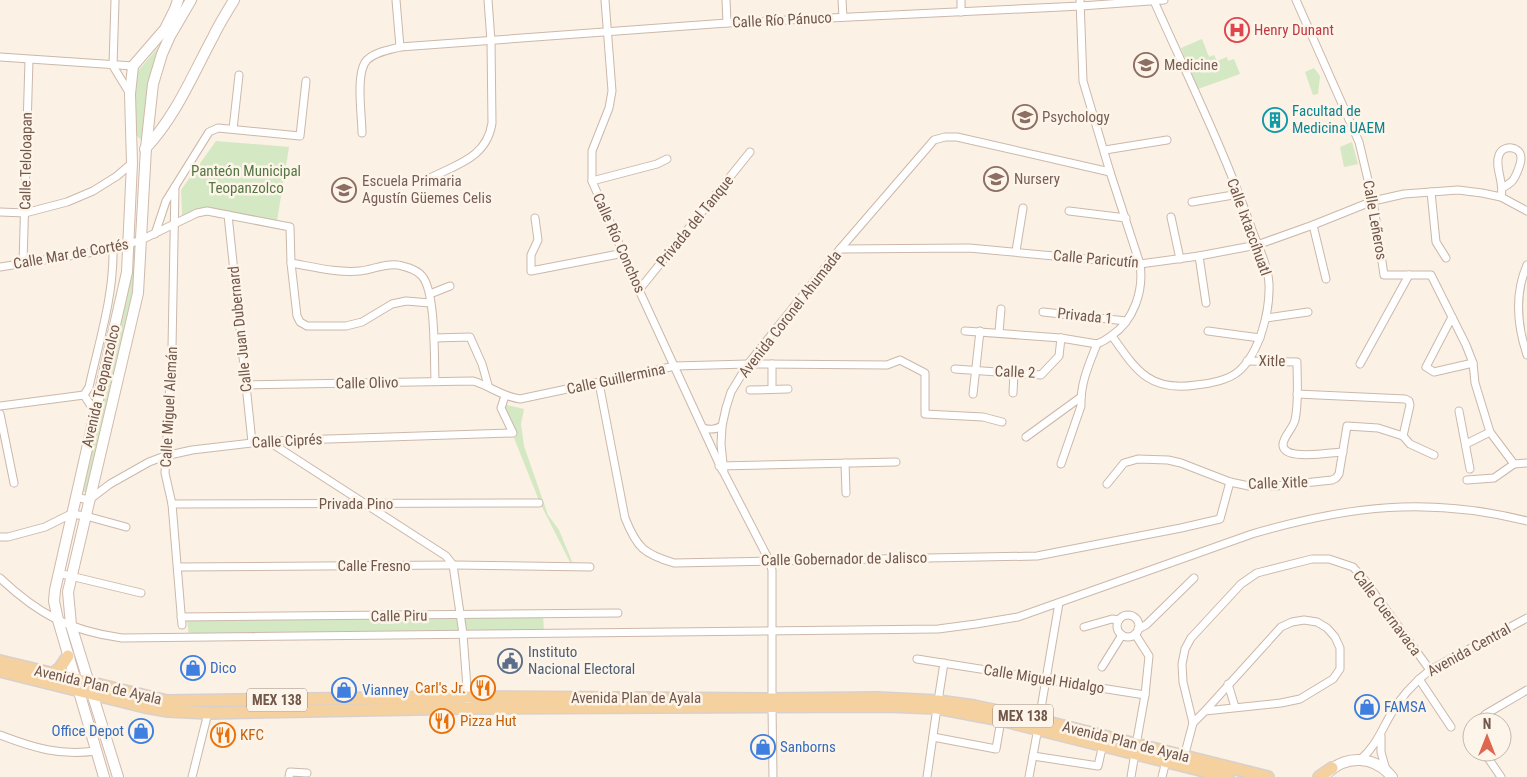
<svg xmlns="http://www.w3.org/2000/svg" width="1527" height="777" font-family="'Roboto Condensed',sans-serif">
	<rect width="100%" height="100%" fill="#fbf1e4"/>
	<!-- green -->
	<g fill="#d4e8c3">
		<path d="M1202,39L1209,57L1214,55L1217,61L1227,57L1228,61L1234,59L1240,74L1198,89L1181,48Z"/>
		<path d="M161,44L163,45L142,139H140L136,135V89L138,71Z"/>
		<path d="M1314,68L1320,76L1318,94L1313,95L1305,72Z"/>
		<path d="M216,141L289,147L277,221L208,211L182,217L181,190Z"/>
		<path d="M1352,142L1358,164L1344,167L1340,147Z"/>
		<path d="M141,240L140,273L91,494L77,490L129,244Z"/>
		<path d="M507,405L524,409L521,424L524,446L548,515L559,530L573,564L572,566L540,503L502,408Z"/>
		<path d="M543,614L544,633L189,637L187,617Z"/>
	</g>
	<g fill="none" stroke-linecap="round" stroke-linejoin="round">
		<defs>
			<g id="street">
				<path d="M115,0L113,66L130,94"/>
				<path d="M396,0L400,47"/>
				<path d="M605,0L612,91L609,108L592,151V181L639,290L722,470"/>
				<path d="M726,0L727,23"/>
				<path d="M842,0L843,17"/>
				<path d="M961,0V12"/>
				<path d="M1296,0L1359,142L1373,201L1384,275H1431L1466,345L1473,363L1475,383L1490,432L1514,464L1527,463"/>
				<path d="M0,57L133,66"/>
				<path d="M233,129L239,75"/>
				<path d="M362,133C362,116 355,72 367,60C375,52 389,50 400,47L727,23L1081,6L1164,0"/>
				<path d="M1105,150L1167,140"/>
				<path d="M430,178C458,164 487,157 492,123L491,41L488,0"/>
				<path d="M592,181L657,164L667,159"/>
				<path d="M175,187L172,348L165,473L172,504L182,625"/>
				<path d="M1431,192L1436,242L1446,258"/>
				<path d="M1501,197C1505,183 1494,167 1499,155C1503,144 1521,146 1521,158C1521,164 1516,176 1513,180C1511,183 1507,185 1504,187"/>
				<path d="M1192,202L1239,194"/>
				<path d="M1069,211L1126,218"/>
				<path d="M0,212L25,213L67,202L93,191L117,176L132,163"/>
				<path d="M228,215L252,442"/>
				<path d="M1171,217L1180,259"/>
				<path d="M535,218L538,240L531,255V271L624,253"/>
				<path d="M1313,225L1326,279"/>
				<path d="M155,234L166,201L209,132L218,128L300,136L306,81"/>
				<path d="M840,249L969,248L1140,264L1199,256L1257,245L1313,225L1373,201L1404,194L1458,190L1482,193L1501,197L1527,211"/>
				<path d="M1016,251L1023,208"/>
				<path d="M1199,256L1206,303"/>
				<path d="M23,263L29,60"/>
				<path d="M291,263C314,267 337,273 360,271C372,270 385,263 398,265C406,267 416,269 422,276C436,292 434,358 435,381"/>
				<path d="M1527,265C1514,295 1517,325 1527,355"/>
				<path d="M0,267L113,249L141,240L197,213L207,211L290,227L291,263L297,316L300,322L307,326H346L362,322L392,304L406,301L430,303"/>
				<path d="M639,290L750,152"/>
				<path d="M430,294L450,286"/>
				<path d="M1043,312L1126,321"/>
				<path d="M1452,317L1426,367L1434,372L1473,363"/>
				<path d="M1266,318L1308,312"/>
				<path d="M965,331L1061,338L1097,344C1102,342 1107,339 1111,336C1134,321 1144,290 1140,264L1110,172L1083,81L1080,0"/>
				<path d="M1208,331L1260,338"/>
				<path d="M999,332L1001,309"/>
				<path d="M1112,336C1136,370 1149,392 1196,385C1209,384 1229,380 1239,371C1260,352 1270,311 1269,284C1268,264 1257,245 1251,227C1224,150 1187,75 1154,1"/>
				<path d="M434,338L470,337L482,364L488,385"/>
				<path d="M1247,361L1297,362C1297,380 1299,402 1295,420C1293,428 1284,436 1283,444C1281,462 1334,452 1343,452"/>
				<path d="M772,364V389"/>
				<path d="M1360,364L1409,275"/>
				<path d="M955,369L1041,375L1059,356L1061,338"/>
				<path d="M599,383L625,518C637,548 644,554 674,563L1037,556L1181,528L1220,519L1230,482"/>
				<path d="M246,385L473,381C490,386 503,397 520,399L675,366L748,364L887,365L900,360L925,373V414L983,417L1002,422"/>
				<path d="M750,390L788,389"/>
				<path d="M1013,393L1014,373"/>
				<path d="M973,394L980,331"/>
				<path d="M1297,394L1405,399L1409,401L1410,405L1403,436"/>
				<path d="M0,406L84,395"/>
				<path d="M1459,411L1470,469"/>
				<path d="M95,412L84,395L89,387C99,342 114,295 113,249"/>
				<path d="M0,414L14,483"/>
				<path d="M703,428C710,430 715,430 722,426"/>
				<path d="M1026,437L1081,397"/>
				<path d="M268,441L446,556L453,565L463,634L468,701"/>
				<path d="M1466,444L1490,432"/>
				<path d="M845,463L846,493"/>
				<path d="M1061,464L1081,406C1080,384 1089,364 1097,344"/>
				<path d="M719,466L896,462"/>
				<path d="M1467,480L1494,478L1514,464"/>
				<path d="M1107,484L1124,463L1138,459L1168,460L1181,463L1230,482L1249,486H1276L1332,480L1336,478L1339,474L1347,426L1378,428L1403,436L1410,444L1434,455"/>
				<path d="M75,497L89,500L110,484L149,462L165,456L192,450L268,441L513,433L501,408L505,396"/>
				<path d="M172,504L539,503"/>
				<path d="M0,537H8L45,527L71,514L86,516L126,527"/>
				<path d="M178,567L453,565L590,567"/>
				<path d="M58,573L141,593"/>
				<path d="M0,578C38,614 70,631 122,638L938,629L976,624L1018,617L1252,534C1348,506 1428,496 1527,521"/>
				<circle cx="1128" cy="626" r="11"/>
				<path d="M181,617L618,613"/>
				<path d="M1084,627L1112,619L1119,620"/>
				<path d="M1138,629L1146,625L1194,578"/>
				<path d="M1135,634L1149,656L1145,695L1136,745"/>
				<path d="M917,659L1145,695"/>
				<path d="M1102,667L1122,635"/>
				<path d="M1419,679L1451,727"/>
				<path d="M1228,684L1235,707"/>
				<path d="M772,699V570L769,560L724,473L721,444L722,426L726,408L731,392L748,364L840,249L934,140L945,137H957L1110,172"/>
				<path d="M938,701L944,663"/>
				<path d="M772,707L773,777"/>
				<path d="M1039,720L1059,603"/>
				<path d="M1478,722L1486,714L1527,690"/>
				<path d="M1193,723L1205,711L1281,703L1300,699L1333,679L1340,669V648L1335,637L1327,628L1317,622L1304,620L1292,622L1281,627L1205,711"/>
				<path d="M0,735C34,748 60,756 96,751"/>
				<path d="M1381,736V752L1386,770"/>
				<path d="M933,737L996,749L1001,720"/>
				<path d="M1484,752L1501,777"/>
				<path d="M1033,756L1098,766L1103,744"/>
				<path d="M1184,757L1193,723L1183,682L1182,664L1185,649L1191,638L1241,584L1257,573L1312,559H1329L1353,567L1363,578L1430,670"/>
				<path d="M1361,759C1376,746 1381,731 1391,714C1401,696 1415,682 1430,670L1527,618"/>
				<path d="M192,777L208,713"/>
				<path d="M289,777L290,772L307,773"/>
				<path d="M927,777L937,708"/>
				<path d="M1029,777L1038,728"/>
				<path d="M1131,777L1135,753"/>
				<path d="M1162,777L1166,761"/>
			</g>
			<g id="secondary">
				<path d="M145,149C176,116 192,76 213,37C219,24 227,12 234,0"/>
				<path d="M1327,773C1347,754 1375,756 1392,777"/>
				<path d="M104,777L58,620L54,601L55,590L127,272L132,163L130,94L133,66L165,29L175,9L178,0"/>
				<path d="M118,777L71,625L68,592L138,293L146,148L153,84L162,54L170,36L191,0"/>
			</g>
			<g id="primary">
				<path d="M0,661L167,701L468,697L772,699L877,698L938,701L974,706L1039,720L1268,777"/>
				<path d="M0,671L145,707L168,711L208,713L467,708L886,706L937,708L1001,720L1228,777"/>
				<path d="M52,674L60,668L68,656"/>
				<path d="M1319,777L1332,768"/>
			</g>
		</defs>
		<!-- street casing -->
		<use href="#street" stroke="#ccb8ab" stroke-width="9"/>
		<!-- secondary casing -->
		<use href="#secondary" stroke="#d0baac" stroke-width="12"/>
		<!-- primary casing -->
		<use href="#primary" stroke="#d8d0cd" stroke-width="14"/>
		<!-- street -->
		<use href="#street" stroke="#fff" stroke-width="7"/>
		<!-- secondary -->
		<use href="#secondary" stroke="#fff" stroke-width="10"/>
		<!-- primary -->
		<use href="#primary" stroke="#f6d1a0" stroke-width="11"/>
	</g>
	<!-- icons -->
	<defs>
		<symbol id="hospital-ring" viewBox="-11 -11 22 22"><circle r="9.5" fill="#fef5ea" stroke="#e0444e" stroke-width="1.5"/><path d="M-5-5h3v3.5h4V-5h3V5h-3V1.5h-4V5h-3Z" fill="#e0444e"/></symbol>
		<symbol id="university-ring" viewBox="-11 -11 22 22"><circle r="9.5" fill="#fef5ea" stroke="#8d6e63" stroke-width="1.5"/><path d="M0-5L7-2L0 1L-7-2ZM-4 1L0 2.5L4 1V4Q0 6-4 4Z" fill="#8d6e63"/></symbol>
		<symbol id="building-ring" viewBox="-11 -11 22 22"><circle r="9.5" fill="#fef5ea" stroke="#0f9aa8" stroke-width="1.5"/><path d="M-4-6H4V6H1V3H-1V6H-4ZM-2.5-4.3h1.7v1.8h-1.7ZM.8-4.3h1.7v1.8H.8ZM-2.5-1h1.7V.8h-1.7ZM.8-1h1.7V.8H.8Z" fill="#0f9aa8"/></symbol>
		<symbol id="school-ring" viewBox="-11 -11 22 22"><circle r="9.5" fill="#fef5ea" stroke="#8d6e63" stroke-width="1.5"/><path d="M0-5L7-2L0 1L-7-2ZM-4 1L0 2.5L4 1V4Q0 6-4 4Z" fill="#8d6e63"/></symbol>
		<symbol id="civic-ring" viewBox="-11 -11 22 22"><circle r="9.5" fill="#fef5ea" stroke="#5c6f8a" stroke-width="1.5"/><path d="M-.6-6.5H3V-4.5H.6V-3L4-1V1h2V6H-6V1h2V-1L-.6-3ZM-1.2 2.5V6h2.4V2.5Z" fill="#5c6f8a"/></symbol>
		<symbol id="shop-ring" viewBox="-11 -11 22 22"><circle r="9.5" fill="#fef5ea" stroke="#3f7fe0" stroke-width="1.5"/><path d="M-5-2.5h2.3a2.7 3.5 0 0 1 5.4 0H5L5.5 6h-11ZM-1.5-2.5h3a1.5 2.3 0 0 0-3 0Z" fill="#3f7fe0"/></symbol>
		<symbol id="restaurant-ring" viewBox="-11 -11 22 22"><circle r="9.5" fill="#fef5ea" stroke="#e8710a" stroke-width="1.5"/><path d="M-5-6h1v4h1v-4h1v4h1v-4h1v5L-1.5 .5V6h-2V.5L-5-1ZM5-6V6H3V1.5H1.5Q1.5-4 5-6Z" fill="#e8710a"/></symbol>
	</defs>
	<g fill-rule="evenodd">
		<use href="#hospital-ring" x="1223" y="16" width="28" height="28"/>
		<use href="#university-ring" x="1132" y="51" width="28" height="28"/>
		<use href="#university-ring" x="1011" y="103" width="28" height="28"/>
		<use href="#building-ring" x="1261" y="106" width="28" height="28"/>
		<use href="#university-ring" x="982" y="165" width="28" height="28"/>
		<use href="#school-ring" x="330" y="176" width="28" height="28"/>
		<use href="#civic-ring" x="496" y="647" width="28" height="28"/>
		<use href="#shop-ring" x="179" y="654" width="28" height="28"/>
		<use href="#restaurant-ring" x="469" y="674" width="28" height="28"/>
		<use href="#shop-ring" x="330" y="676" width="28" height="28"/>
		<use href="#shop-ring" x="1353" y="693" width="28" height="28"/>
		<use href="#restaurant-ring" x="428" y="707" width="28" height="28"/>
		<use href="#shop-ring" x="127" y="717" width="28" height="28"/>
		<use href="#restaurant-ring" x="209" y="721" width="28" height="28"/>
		<use href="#shop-ring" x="749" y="733" width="28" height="28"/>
	</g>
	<g text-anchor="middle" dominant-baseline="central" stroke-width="5" stroke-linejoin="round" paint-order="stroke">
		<!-- shield labels -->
		<g fill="#fef5ea" stroke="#9c867b" stroke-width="1">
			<rect x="247" y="688.5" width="60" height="23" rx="4"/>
			<rect x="993" y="704.5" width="60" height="23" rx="4"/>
		</g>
		<g font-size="14" font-weight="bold" fill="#72574b">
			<text x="277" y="700">MEX 138</text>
			<text x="1023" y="716">MEX 138</text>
		</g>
		<!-- street labels -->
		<g font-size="15" fill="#72574b" stroke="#fef5ea">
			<text transform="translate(782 20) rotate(-3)">Calle Río Pánuco</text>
			<text transform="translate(26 161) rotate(-89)">Calle Teloloapan</text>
			<text transform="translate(1375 220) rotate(80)">Calle Leñeros</text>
			<text transform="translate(695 221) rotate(-51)">Privada del Tanque</text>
			<text transform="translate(1249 227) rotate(70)">Calle Ixtaccíhuatl</text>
			<text transform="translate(619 243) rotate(66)">Calle Río Conchos</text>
			<text transform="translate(71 254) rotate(-10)">Calle Mar de Cortés</text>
			<text transform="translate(1096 259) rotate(5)">Calle Paricutín</text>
			<text transform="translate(790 314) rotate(-52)">Avenida Coronel Ahumada</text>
			<text transform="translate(1085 316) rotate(6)">Privada 1</text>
			<text transform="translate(240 329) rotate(-96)">Calle Juan Dubernard</text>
			<text transform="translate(1272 361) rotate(1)">Xitle</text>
			<text transform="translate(1015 372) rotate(2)">Calle 2</text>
			<text transform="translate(616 379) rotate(-12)">Calle Guillermina</text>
			<text transform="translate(367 383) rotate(-1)">Calle Olivo</text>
			<text transform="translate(101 386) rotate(-77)">Avenida Teopanzolco</text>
			<text transform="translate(169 407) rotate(-87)">Calle Miguel Alemán</text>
			<text transform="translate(287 441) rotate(-3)">Calle Ciprés</text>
			<text transform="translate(1278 483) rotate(-2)">Calle Xitle</text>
			<text x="356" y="504">Privada Pino</text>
			<text transform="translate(844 559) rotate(-1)">Calle Gobernador de Jalisco</text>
			<text x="374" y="566">Calle Fresno</text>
			<text transform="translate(1387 613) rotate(53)">Calle Cuernavaca</text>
			<text transform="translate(399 616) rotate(-1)">Calle Piru</text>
			<text transform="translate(1469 650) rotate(-29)">Avenida Central</text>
			<text transform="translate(1044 679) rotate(9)">Calle Miguel Hidalgo</text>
			<text transform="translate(98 685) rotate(13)">Avenida Plan de Ayala</text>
			<text x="636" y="698">Avenida Plan de Ayala</text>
			<text transform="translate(1126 742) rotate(14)">Avenida Plan de Ayala</text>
		</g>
		<!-- health labels -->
		<g font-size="15" fill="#be3a42" stroke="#fef5ea" text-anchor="start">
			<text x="1254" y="30">Henry Dunant</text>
		</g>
		<!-- education labels -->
		<g font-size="15" fill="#785e54" stroke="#fef5ea" text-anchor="start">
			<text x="1164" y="65">Medicine</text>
			<text x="1042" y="117">Psychology</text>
			<text x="1014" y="179">Nursery</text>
			<text x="362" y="181">Escuela Primaria<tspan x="362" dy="17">Agustín Güemes Celis</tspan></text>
		</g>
		<!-- culture labels -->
		<g font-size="15" fill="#0d838f" stroke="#fef5ea" text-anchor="start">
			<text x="1292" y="111">Facultad de<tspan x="1292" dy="17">Medicina UAEM</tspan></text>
		</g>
		<!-- park labels -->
		<g font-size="15" fill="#567744" stroke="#fef5ea">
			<text x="246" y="171">Panteón Municipal<tspan x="246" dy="17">Teopanzolco</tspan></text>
		</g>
		<!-- service labels -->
		<g font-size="15" fill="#4e5e75" stroke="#fef5ea" text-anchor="start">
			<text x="528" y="652">Instituto<tspan x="528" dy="17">Nacional Electoral</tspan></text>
		</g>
		<!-- shop labels -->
		<g font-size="15" fill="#366cbe" stroke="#fef5ea" text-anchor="start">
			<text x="210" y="668">Dico</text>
			<text x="362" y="690">Vianney</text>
			<text x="1384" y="707">FAMSA</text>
			<text x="124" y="731" text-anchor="end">Office Depot</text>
			<text x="780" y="747">Sanborns</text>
		</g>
		<!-- food labels -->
		<g font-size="15" fill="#c56008" stroke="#fef5ea" text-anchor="start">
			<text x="466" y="688" text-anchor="end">Carl's Jr.</text>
			<text x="460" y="721">Pizza Hut</text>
			<text x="240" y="735">KFC</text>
		</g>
	</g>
	<!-- north arrow -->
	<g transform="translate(1487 737)"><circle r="24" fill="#fef5ea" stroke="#c6b6aa"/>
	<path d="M0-4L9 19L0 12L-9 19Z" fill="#de6750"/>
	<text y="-8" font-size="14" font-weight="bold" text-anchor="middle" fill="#72574b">N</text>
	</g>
</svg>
